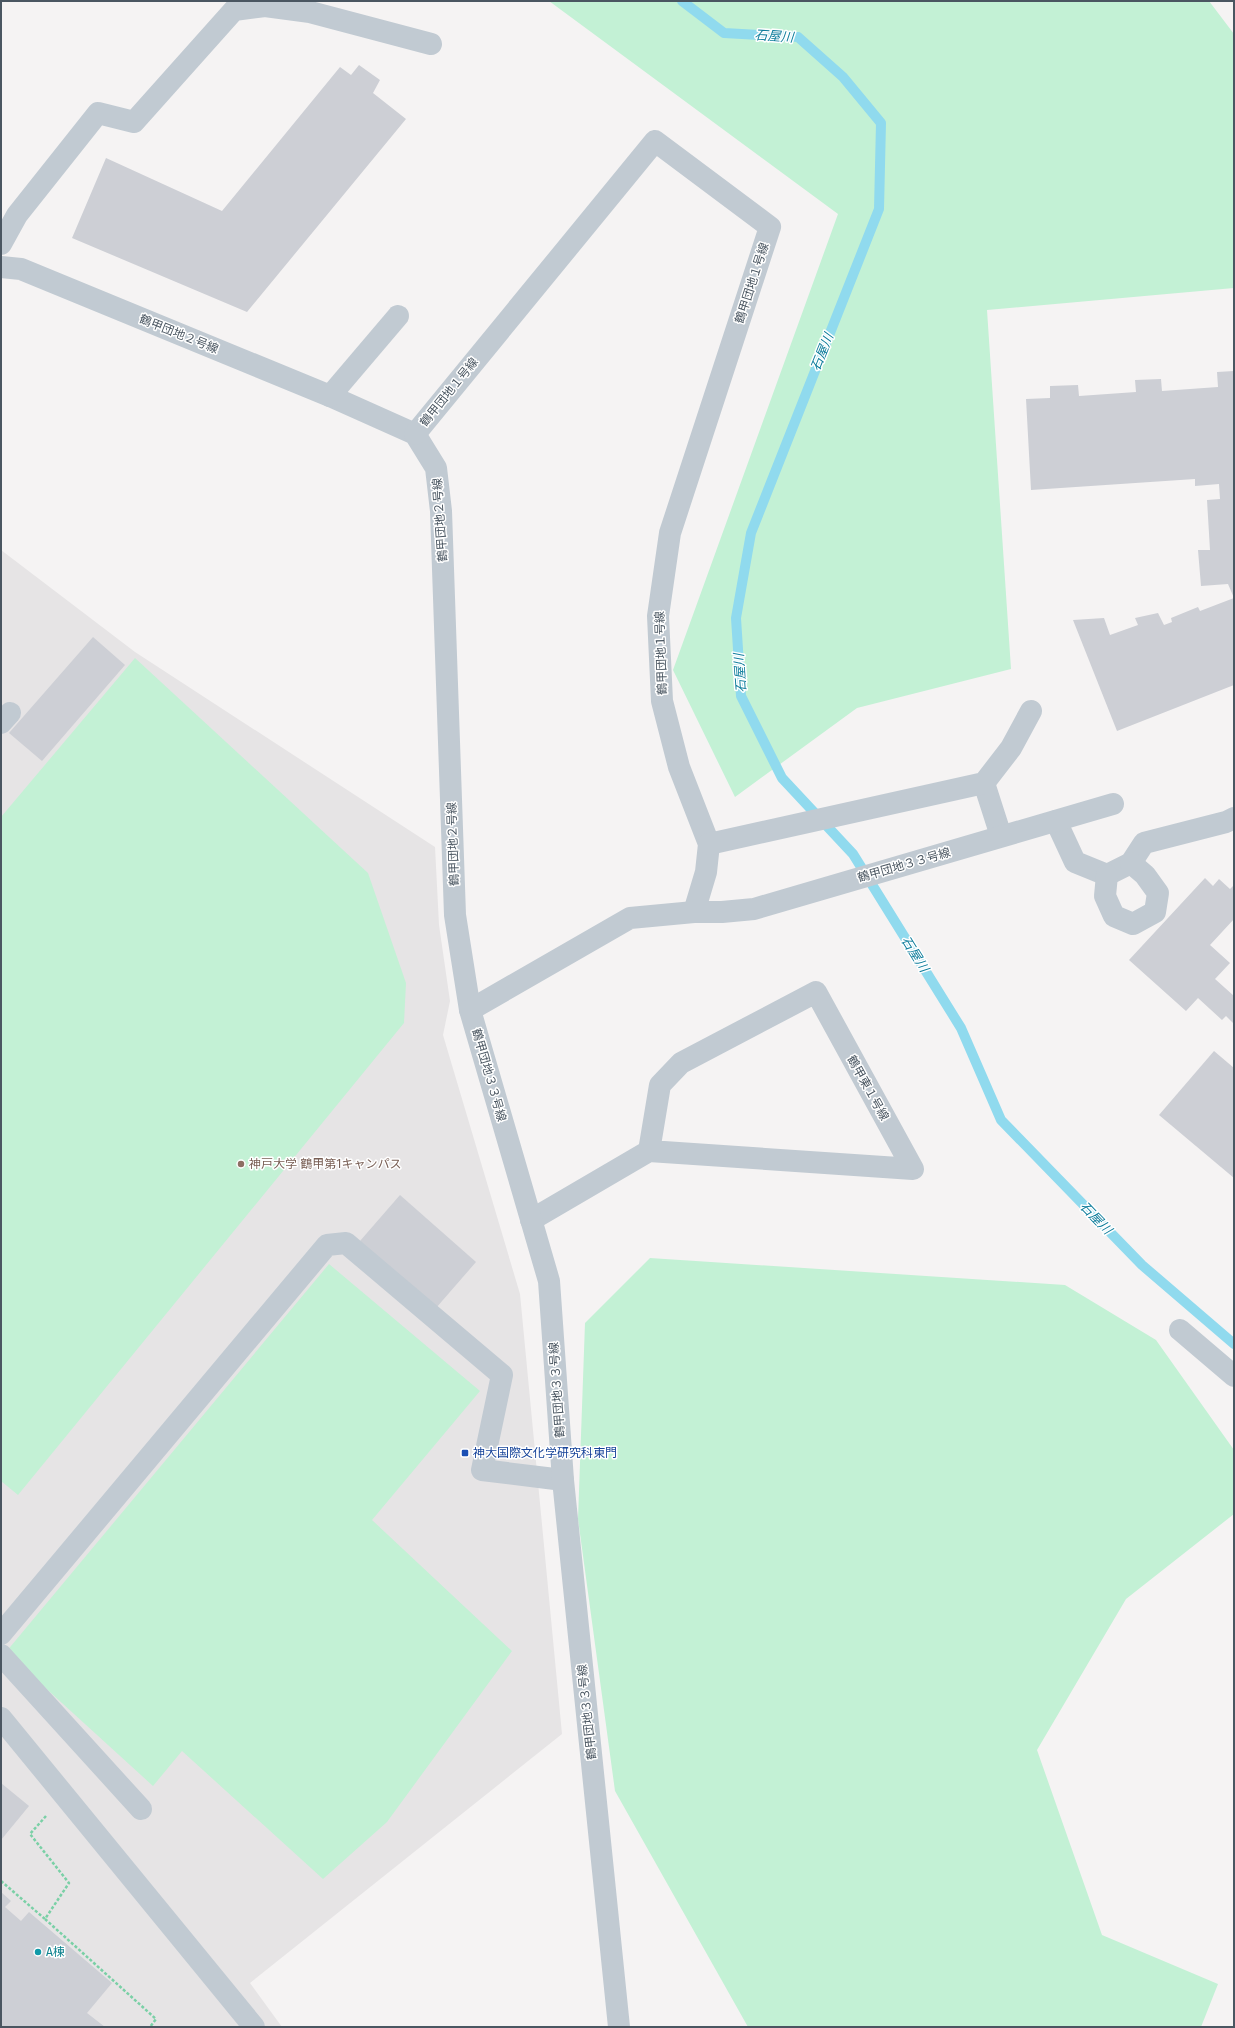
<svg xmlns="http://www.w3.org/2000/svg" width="1235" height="2028" font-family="'Fira Sans','Noto Sans JP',sans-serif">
	<rect width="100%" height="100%" fill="#f5f3f3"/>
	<!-- education -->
	<path fill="#e6e4e5" d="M1,550L135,652L435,847L439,925L450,1001L443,1035L520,1294L562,1734L250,1983L282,2027H1Z"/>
	<!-- green -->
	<g fill="#c3f1d5">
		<path d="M549,1H1209L1234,34V288L987,310L1011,669L857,708L735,797L673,670L838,214Z"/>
		<path d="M135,658L368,873L406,983L404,1023L18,1495L1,1481V817Z"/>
		<path d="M650,1258L1065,1285L1156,1340L1234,1450V1514L1126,1599L1037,1750L1102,1935L1218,1984L1201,2027H748L615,1791L578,1519L585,1323Z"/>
		<path d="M329,1264L480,1391L372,1520L512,1651L387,1822L323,1879L182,1751L153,1786L6,1652Z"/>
	</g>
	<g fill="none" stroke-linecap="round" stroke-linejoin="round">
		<!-- stream -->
		<path stroke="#90daee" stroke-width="10" d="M682,1L724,33L798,37L843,77L881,123L879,209L751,533L736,618L741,696L782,778L853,854L961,1028L1001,1120L1142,1265L1234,1344"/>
	</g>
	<!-- building -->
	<g fill="#cdcfd5">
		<path d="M359,65L380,80L373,93L406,119L247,312L72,238L106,158L222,211L340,67L351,75Z"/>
		<path d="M1234,371V598L1228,584L1201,586L1198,550H1210L1207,500L1220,499L1219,484L1195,486V479L1031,490L1026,399L1050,398V386L1078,385L1079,396L1136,392L1135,380L1161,379L1162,391L1218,387L1217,372Z"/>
		<path d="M1234,598V685L1117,731L1073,620L1104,618L1110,635L1138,625L1135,618L1158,613L1164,625L1172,622L1171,618L1198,607L1200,611Z"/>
		<path d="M93,637L125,665L42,761L9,733Z"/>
		<path d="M1205,878L1213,886L1219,879L1230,889L1234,885V919L1210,945L1230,963L1215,979L1234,996V1024L1226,1016L1222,1020L1198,998L1186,1011L1129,960Z"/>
		<path d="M1214,1051L1234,1068V1178L1159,1115Z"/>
		<path d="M400,1195L476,1262L436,1308L360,1241Z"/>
		<path d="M1,1783L29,1806L1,1840Z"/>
		<path d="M1,1892L11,1901L5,1907L21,1921L29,1912L112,1983L87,2013L105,2027H1Z"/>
	</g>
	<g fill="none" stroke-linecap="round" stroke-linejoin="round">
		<!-- path -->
		<g stroke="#7ad0a6" stroke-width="2.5" stroke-dasharray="3 2" stroke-linecap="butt">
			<path d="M46,1816L30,1834L69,1883L45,1919L156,2019L150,2027"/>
			<path d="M1,1881L45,1919"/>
		</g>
		<!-- minor -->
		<g stroke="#c1cad2" stroke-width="22">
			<path d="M1,244L17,215L98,113L134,122L234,10L265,6L310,12L431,44"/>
			<path d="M1,267L21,269L330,396L415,434L436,468L441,511L455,915L470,1010"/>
			<path d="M330,396L398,316"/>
			<path d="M415,434L655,141L770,227L670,533L658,616L662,701L679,767L709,844L706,872L694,912"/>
			<path d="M1,723L10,713"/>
			<path d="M984,783L1001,836"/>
			<path d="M1056,821L1075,862L1107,875L1131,863L1144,843L1226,822L1234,818"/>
			<path d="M709,844L984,783L1011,748L1031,711"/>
			<path d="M1107,875L1105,896L1114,916L1133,924L1155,912L1158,893L1145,875L1131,863"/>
			<path d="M531,1220L649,1151L913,1169L816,992L681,1063L660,1085L649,1151"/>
			<path d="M1180,1330L1234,1376"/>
			<path d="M1,1634L327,1245L346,1243L502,1375L482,1470L563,1480"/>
			<path d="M1,1655L141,1809"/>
			<path d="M1,1718L254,2027"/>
			<path d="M619,2027L563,1480L549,1281L470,1010L630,918L694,912H722L754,909L1113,804"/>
		</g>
	</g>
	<!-- markers -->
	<circle fill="#8d6e63" stroke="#fff" stroke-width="1.5" cx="241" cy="1164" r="4"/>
	<rect fill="#1a4fb4" stroke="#fff" stroke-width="1.5" x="461" y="1449" width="8" height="8" rx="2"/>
	<circle fill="#0f9aa8" stroke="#fff" stroke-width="1.5" cx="38" cy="1952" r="4"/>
	<g text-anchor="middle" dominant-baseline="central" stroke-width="3" stroke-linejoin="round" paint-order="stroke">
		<!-- street labels -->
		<g font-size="12" fill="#4a5661" stroke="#fff">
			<text transform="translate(752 283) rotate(-72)">鶴甲団地１号線</text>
			<text transform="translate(179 334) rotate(22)">鶴甲団地２号線</text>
			<text transform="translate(449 392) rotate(-51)">鶴甲団地１号線</text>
			<text transform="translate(440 520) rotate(-94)">鶴甲団地２号線</text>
			<text transform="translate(661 653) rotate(-92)">鶴甲団地１号線</text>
			<text transform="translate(453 844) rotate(-92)">鶴甲団地２号線</text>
			<text transform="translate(904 865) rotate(-16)">鶴甲団地３３号線</text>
			<text transform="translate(489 1075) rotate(74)">鶴甲団地３３号線</text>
			<text transform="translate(868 1088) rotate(61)">鶴甲東１号線</text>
			<text transform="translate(557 1390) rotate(-94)">鶴甲団地３３号線</text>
			<text transform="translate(587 1712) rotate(-96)">鶴甲団地３３号線</text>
		</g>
		<!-- education labels -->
		<g font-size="12" fill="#785e54" stroke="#fff" text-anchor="start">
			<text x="249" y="1164">神戸大学 鶴甲第1キャンパス</text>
		</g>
		<!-- transit labels -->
		<g font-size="12" fill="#164399" stroke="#fff" text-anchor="start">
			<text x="473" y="1453">神大国際文化学研究科東門</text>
		</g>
		<!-- culture labels -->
		<g font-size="12" fill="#0d838f" stroke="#fff" text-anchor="start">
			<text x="46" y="1952">A棟</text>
		</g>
		<!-- water labels -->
		<g font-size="13" font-style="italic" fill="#0c7c9b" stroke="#fff">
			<text transform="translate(774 36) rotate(4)">石屋川</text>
			<text transform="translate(822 352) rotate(-68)">石屋川</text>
			<text transform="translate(740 673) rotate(-94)">石屋川</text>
			<text transform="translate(915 954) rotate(58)">石屋川</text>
			<text transform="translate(1096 1218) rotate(46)">石屋川</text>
		</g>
	</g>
	<!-- border -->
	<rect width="1235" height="2028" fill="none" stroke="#4a5661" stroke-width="4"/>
</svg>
